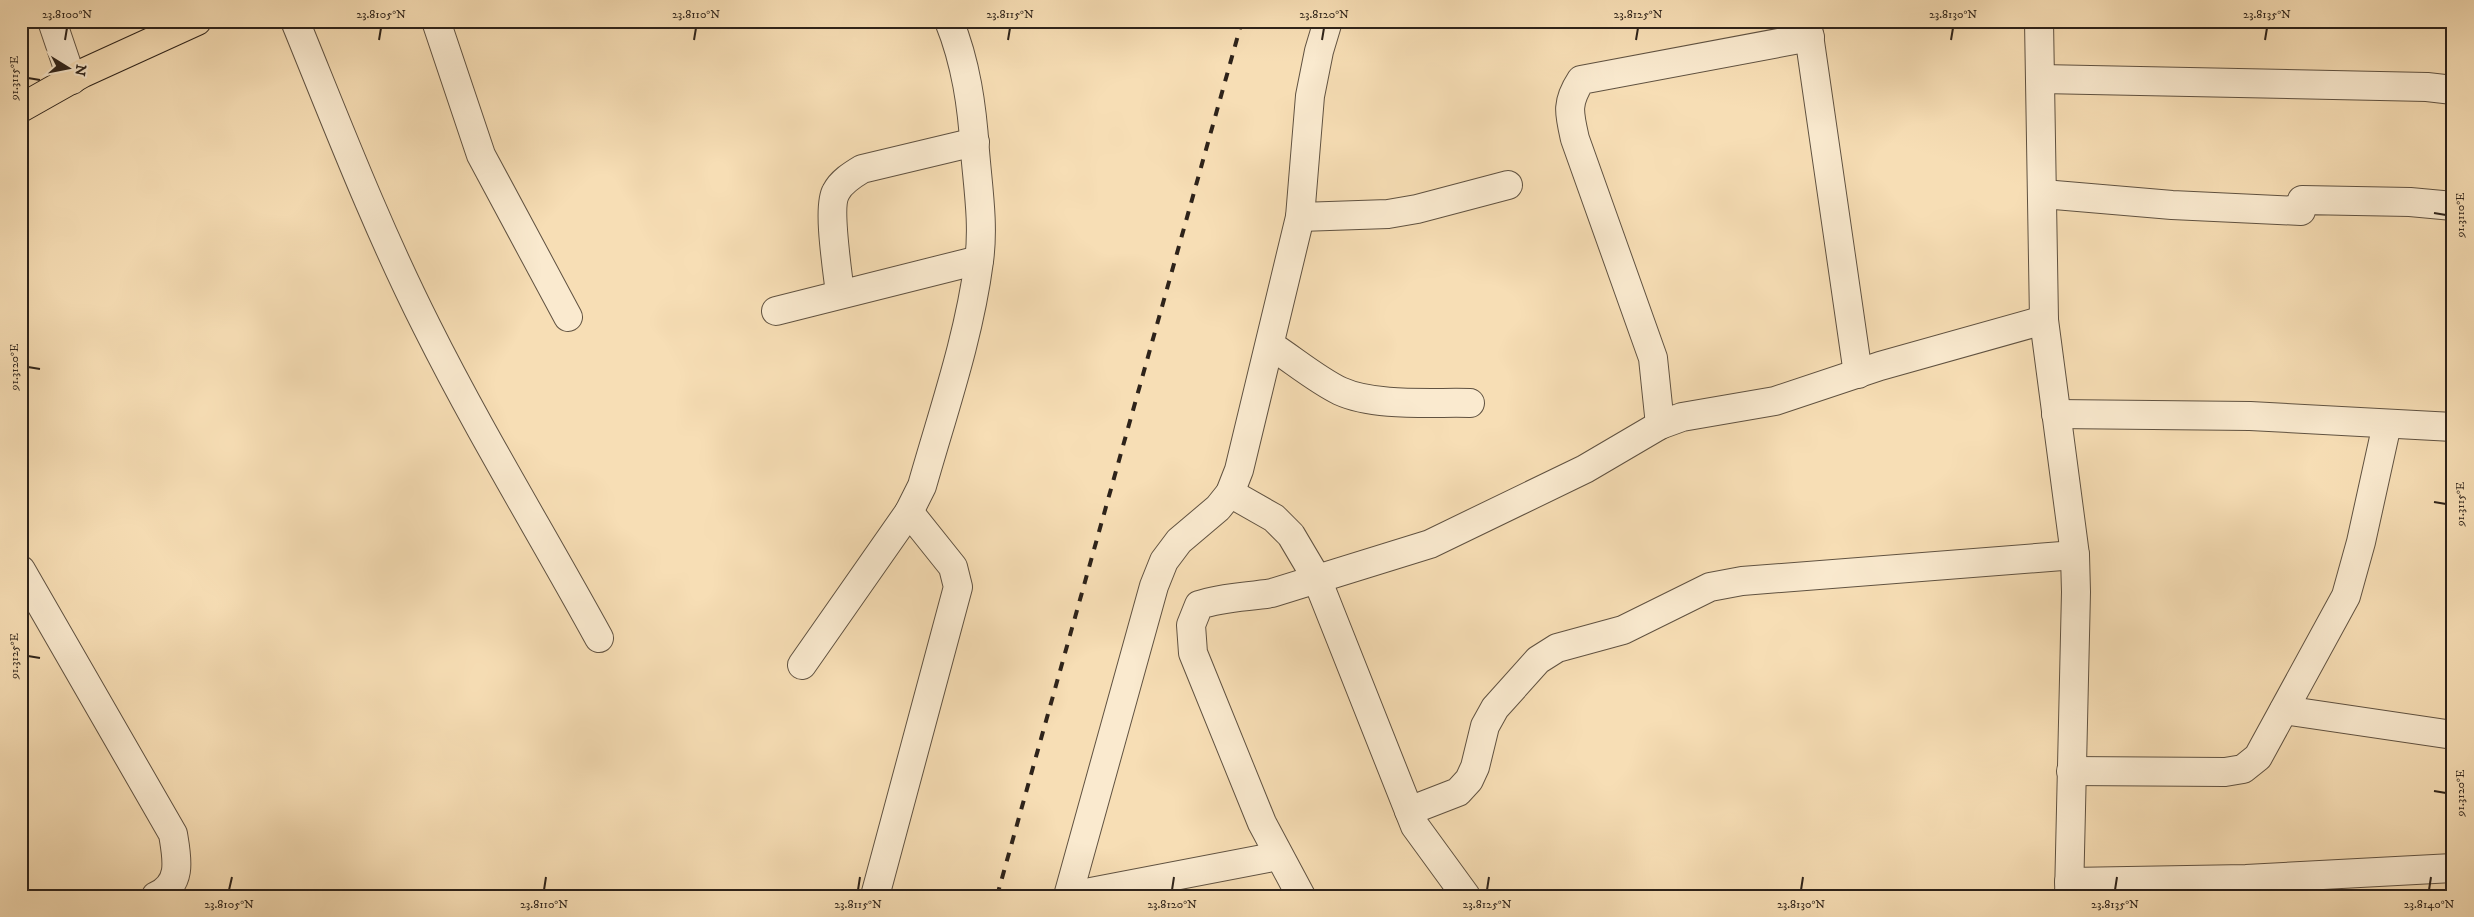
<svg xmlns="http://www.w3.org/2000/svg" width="2474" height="917" font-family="'IM FELL DW Pica',serif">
	<rect width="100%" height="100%" fill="#f7deb5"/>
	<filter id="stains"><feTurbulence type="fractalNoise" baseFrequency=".004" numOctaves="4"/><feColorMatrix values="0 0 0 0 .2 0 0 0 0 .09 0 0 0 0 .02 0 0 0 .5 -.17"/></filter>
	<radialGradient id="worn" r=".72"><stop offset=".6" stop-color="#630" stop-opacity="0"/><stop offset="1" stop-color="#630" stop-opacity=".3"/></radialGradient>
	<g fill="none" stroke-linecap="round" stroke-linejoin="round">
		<defs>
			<g id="minor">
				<path d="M52,21L72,80"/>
				<path d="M295,21C337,124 377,228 427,327C480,433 542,534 599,638"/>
				<path d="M436,21L481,155L568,317"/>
				<path d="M1807,21L1858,374"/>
				<path d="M2039,21L2044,320L2075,555L2076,592L2069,896"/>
				<path d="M2041,79L2427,87L2453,90"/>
				<path d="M2043,194L2172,205L2301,211L2302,200L2410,202L2453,206"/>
				<path d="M1300,217L1388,214L1417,209L1508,185"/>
				<path d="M840,294C838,274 827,207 836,192C841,182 852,175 862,169L975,142"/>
				<path d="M776,311L979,260"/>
				<path d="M1270,345C1292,359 1317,380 1340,391C1375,407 1432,402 1470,403"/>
				<path d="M2056,414L2250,416L2453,427"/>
				<path d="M1660,425L1653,358L1575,139C1569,113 1566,103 1581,80L1810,37"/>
				<path d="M1230,493L1274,518L1291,535L1317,579L1415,826L1466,896"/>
				<path d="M21,570L173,834C177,858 183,884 156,896"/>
				<path d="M802,665L909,512L922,486C943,412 969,338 979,261C984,225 978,188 975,151C972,106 966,63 949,21"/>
				<path d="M2284,710L2453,735"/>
				<path d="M2071,771L2225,772L2243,769L2258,757L2346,596L2361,542L2387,424"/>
				<path d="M1409,811L1458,792L1469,780L1475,767L1485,726L1495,708L1538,660L1557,648L1623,630L1710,587L1742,581L2075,555"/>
				<path d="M2069,882L2246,879L2453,868"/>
				<path d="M875,896L958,587L953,567L909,512"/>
				<path d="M1068,896L1154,586L1164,561L1179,541L1218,508L1230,493L1239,470L1300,217L1310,96L1319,51L1328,21"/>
				<path d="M1070,896L1278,856"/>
				<path d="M1301,896L1262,823L1193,653L1191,625L1199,605C1223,597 1247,597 1272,593L1430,544L1585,469L1660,425L1682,417L1775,401L1880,366L2044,320"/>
			</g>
			<path id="major" d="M21,108L83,73L197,21"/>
		</defs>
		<!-- minor casing -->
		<use href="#minor" stroke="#605241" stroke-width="30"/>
		<!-- major casing -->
		<use href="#major" stroke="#2e231a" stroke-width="30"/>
		<!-- minor -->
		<use href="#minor" stroke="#faeacf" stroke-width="28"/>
		<!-- major -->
		<use href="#major" stroke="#f7deb5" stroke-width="28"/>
		<!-- rail -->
		<path stroke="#2e231a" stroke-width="4" stroke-dasharray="9 9" stroke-linecap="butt" d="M997,896L1242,21"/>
	</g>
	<!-- ticks -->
	<path fill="none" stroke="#2e231a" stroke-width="2" d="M65,40L67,28M379,40L381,28M694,40L696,28M1008,40L1010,28M1322,40L1324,28M1636,40L1638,28M1951,40L1953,28M2265,40L2267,28M28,78L40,80M2434,213L2446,215M28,367L40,369M2434,502L2446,504M28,656L40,658M2434,791L2446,793M229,890L232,877M544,890L546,877M858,890L860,877M1172,890L1174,877M1487,890L1489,877M1801,890L1803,877M2115,890L2117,877M2429,890L2431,877"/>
	<!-- margin -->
	<rect width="2474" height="917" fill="none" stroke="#f7deb5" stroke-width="55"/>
	<!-- north arrow -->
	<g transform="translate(68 68) rotate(100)" stroke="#faeacf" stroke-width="4" paint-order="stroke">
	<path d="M0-4L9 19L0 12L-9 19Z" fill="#2e231a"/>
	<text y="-8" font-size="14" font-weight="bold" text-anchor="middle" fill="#2e231a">N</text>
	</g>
	<rect x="28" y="28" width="2418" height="862" fill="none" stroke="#2e231a" stroke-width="2"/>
	<g font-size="12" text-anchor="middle" fill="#2e231a">
		<text x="67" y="18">23.8100°N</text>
		<text x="381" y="18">23.8105°N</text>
		<text x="696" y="18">23.8110°N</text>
		<text x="1010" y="18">23.8115°N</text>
		<text x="1324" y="18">23.8120°N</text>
		<text x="1638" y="18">23.8125°N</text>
		<text x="1953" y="18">23.8130°N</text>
		<text x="2267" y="18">23.8135°N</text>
		<text transform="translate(14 78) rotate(-90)" y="4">91.3115°E</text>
		<text transform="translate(2460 215) rotate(-90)" y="4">91.3110°E</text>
		<text transform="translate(14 367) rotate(-90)" y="4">91.3120°E</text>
		<text transform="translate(2460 504) rotate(-90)" y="4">91.3115°E</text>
		<text transform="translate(14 656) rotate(-90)" y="4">91.3125°E</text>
		<text transform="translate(2460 793) rotate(-90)" y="4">91.3120°E</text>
		<text x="229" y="908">23.8105°N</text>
		<text x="544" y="908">23.8110°N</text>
		<text x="858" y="908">23.8115°N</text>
		<text x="1172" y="908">23.8120°N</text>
		<text x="1487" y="908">23.8125°N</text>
		<text x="1801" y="908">23.8130°N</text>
		<text x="2115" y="908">23.8135°N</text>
		<text x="2429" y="908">23.8140°N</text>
	</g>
	<rect width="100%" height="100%" filter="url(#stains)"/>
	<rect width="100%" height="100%" fill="url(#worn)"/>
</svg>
